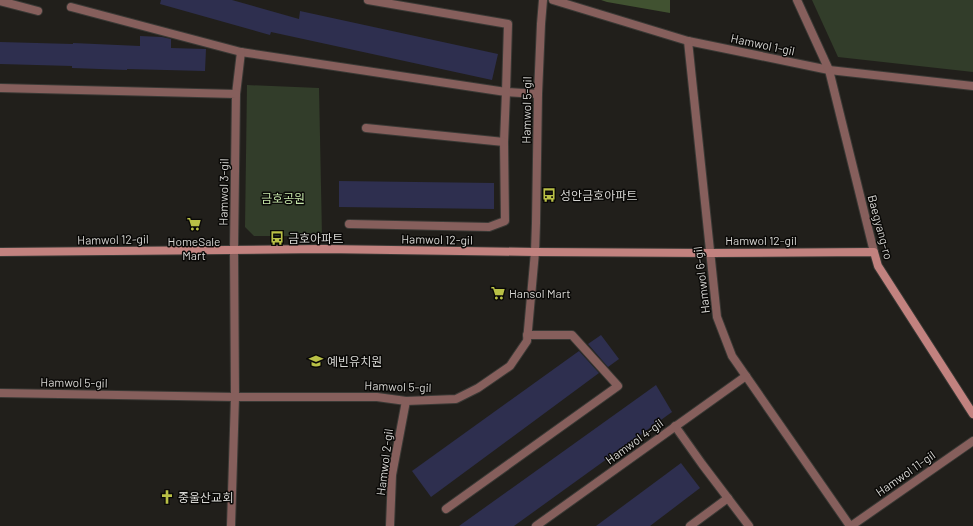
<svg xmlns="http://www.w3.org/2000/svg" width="973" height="526" font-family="Barlow,'Noto Sans KR',sans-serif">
	<rect width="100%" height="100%" fill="#211f1b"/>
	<!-- green -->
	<g fill="#323d2a">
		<path d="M812,0H973V72L838,57Z"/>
		<path d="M247,85L319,88L322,236H254L245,227Z"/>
	</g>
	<!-- forest -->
	<path fill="#415231" d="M601,0H670V13L607,2Z"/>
	<!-- building -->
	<g fill="#2e2f4f">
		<path d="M161,0H232L299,19L300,11L498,54L492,80L271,32L270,35L160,4Z"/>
		<path d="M140,36L162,37L171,39V48L206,49L205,71L127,69V70L72,68V66L0,64V42L73,44V43L140,46Z"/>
		<path d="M339,181L494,183V209L339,207Z"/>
		<path d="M601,335L619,359L608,367L588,344Z"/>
		<path d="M579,351L599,373L431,497L412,471Z"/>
		<path d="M656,385L672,412L514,526H459Z"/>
		<path d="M681,463L700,488L650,526H596Z"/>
	</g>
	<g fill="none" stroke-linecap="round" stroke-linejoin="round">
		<defs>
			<g id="lane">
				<path d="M368,0L508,24L506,92L538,94"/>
				<path d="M0,1L38,11"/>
				<path d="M71,7L241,52L506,92L504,142L505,221L489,227L349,224"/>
				<path d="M236,94L241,52"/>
				<path d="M366,128L504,142"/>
				<path d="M675,426L702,464L749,526"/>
				<path d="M446,509L618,386L572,335H527"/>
				<path d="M690,526L728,498"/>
			</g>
			<g id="street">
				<path d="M553,0L688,41L829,70L973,86"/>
				<path d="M797,0L829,70L874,252"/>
				<path d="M688,41L717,317L732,356L850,526"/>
				<path d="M0,88L236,94L234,249L235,397L231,526"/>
				<path d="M0,393L235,397H377L406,401L456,399L478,388L510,366L527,341L535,252L536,223L538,94L541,24L543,0"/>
				<path d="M390,526L392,475L406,401"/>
				<path d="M536,526L746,376"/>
				<path d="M851,526L973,441"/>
			</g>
			<path id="secondary" d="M0,252L324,249L535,252L710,253L874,252L878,266L973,414"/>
		</defs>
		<!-- lane casing -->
		<use href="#lane" stroke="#3a3935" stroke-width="10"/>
		<!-- street casing -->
		<use href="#street" stroke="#3a3935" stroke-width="10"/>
		<!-- secondary casing -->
		<use href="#secondary" stroke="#3a3935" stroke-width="10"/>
		<!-- lane -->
		<use href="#lane" stroke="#865f5c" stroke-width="8"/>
		<!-- street -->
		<use href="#street" stroke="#865f5c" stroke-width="8"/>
		<!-- secondary -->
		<use href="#secondary" stroke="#c2827f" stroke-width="8"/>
	</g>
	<!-- icons -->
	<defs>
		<symbol id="bus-bare" viewBox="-9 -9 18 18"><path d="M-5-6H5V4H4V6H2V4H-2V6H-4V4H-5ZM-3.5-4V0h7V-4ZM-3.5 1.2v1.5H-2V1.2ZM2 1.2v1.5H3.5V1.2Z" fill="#b9c046" stroke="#0a0907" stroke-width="2.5" paint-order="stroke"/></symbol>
		<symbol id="supermarket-bare" viewBox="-9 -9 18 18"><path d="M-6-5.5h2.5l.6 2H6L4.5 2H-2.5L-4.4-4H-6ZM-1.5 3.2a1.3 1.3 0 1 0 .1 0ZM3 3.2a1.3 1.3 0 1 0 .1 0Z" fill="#b9c046" stroke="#0a0907" stroke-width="2.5" paint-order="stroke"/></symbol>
		<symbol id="school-bare" viewBox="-9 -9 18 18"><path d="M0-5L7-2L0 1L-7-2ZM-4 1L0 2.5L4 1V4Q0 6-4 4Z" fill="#b9c046" stroke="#0a0907" stroke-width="2.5" paint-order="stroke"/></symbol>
		<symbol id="church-bare" viewBox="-9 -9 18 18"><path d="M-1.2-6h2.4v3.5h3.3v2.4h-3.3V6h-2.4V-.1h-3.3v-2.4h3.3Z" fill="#b9c046" stroke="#0a0907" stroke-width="2.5" paint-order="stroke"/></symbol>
	</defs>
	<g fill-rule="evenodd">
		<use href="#bus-bare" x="539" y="185" width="20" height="20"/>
		<use href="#supermarket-bare" x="184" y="214" width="20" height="20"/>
		<use href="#bus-bare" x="267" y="228" width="20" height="20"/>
		<use href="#supermarket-bare" x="488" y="283" width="20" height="20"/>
		<use href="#school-bare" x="306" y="351" width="20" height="20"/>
		<use href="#church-bare" x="157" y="487" width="20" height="20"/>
	</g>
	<g text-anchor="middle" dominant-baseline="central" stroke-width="3" stroke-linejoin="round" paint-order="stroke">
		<!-- street labels -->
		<g font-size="12" fill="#d7d6d3" stroke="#0a0907">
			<text transform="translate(763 44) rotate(12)">Hamwol 1-gil</text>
			<text transform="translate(526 110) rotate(-89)">Hamwol 5-gil</text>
			<text transform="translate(223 192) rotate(-89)">Hamwol 3-gil</text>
			<text transform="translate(881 227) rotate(75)">Baegyang-ro</text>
			<text transform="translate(113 239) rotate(-1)">Hamwol 12-gil</text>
			<text transform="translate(437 239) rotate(1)">Hamwol 12-gil</text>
			<text x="761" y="240">Hamwol 12-gil</text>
			<text transform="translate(701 280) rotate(-97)">Hamwol 6-gil</text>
			<text transform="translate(74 382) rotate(1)">Hamwol 5-gil</text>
			<text transform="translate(398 386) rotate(2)">Hamwol 5-gil</text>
			<text transform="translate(634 441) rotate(-36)">Hamwol 4-gil</text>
			<text transform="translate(384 462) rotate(-83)">Hamwol 2-gil</text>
			<text transform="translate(905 473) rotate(-35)">Hamwol 11-gil</text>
		</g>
		<!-- poi labels -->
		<g font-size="12" fill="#d7d6d3" stroke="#0a0907" text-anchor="start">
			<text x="560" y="195">성안금호아파트</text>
			<text x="288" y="238">금호아파트</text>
			<text x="194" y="241" text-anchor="middle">HomeSale<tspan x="194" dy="14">Mart</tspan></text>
			<text x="509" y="293">Hansol Mart</text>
			<text x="327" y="361">예빈유치원</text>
			<text x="178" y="497">중울산교회</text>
		</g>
		<!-- park labels -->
		<g font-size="12" fill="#c4e4a8" stroke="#0a0907">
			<text x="283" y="198">금호공원</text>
		</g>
	</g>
</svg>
